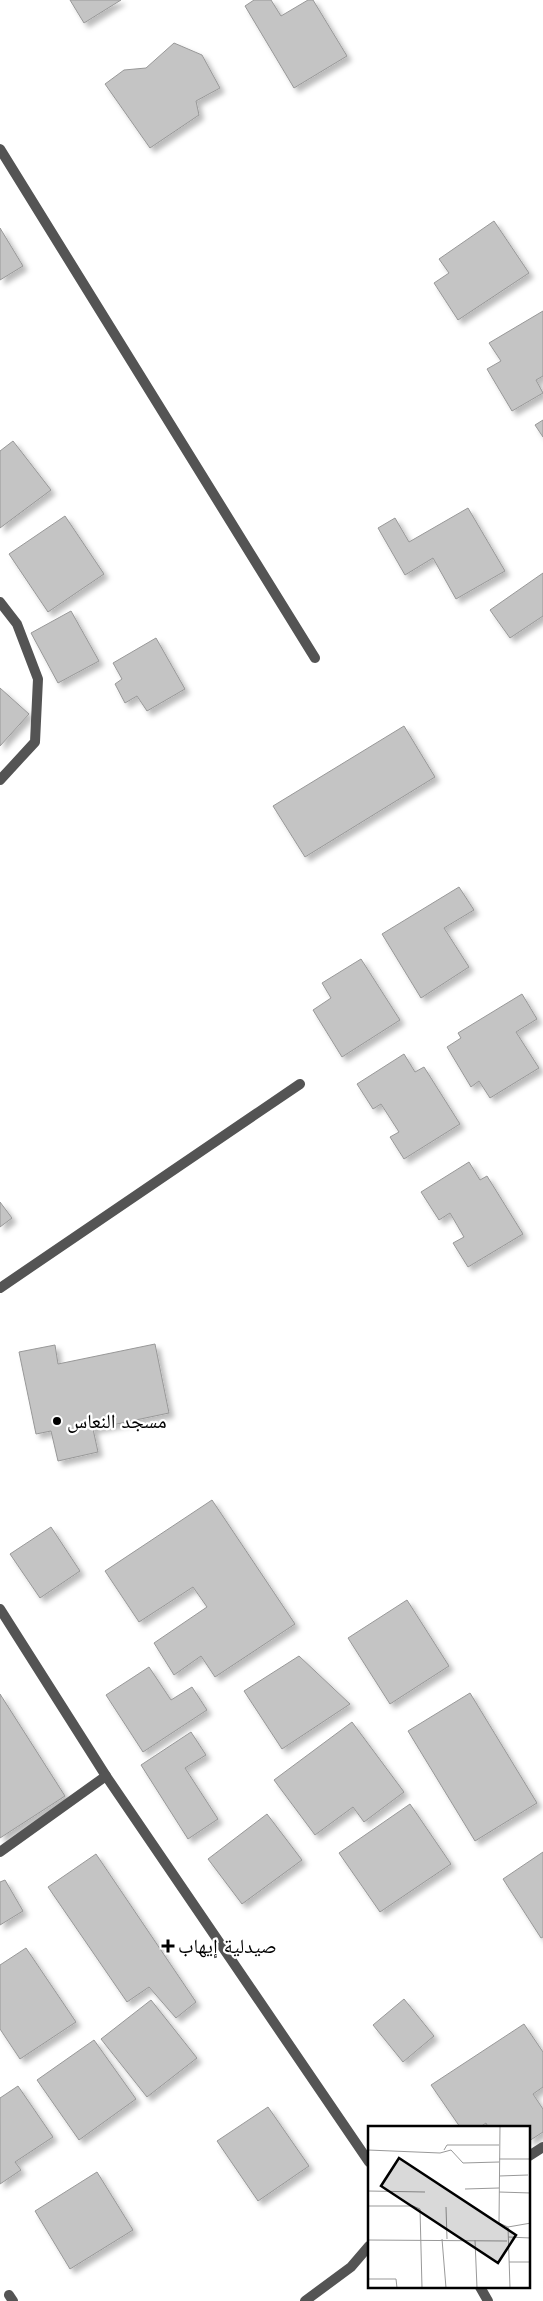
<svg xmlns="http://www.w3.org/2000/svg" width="543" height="2301" font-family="Jost,'Noto Naskh Arabic',sans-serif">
	<defs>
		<filter id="shadow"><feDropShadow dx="4.5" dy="4.5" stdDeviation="2.5" flood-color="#0004"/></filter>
	</defs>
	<rect width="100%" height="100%" fill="#fff"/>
	<!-- building -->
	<g fill="#c4c4c4" stroke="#989898" filter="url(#shadow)">
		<path d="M70,0H121L84,23Z"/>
		<path d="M254,0H271L281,16L308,0H313L347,56L294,88L245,6Z"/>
		<path d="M174,43L202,55L220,88L196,101L199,115L150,148L105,84L124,70L146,68Z"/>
		<path d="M494,221L529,273L458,320L434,283L449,273L439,259Z"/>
		<path d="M0,228L23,266L0,280Z"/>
		<path d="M543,311V376L536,380L543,393L512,411L487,369L501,361L489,343Z"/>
		<path d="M543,420V437L535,425Z"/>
		<path d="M13,441L51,490L0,528V451Z"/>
		<path d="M468,508L505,571L456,599L433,558L405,575L378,528L395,518L409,542Z"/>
		<path d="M65,516L104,574L48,612L9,554Z"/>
		<path d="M543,573V616L510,638L490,610Z"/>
		<path d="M71,611L99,661L58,683L31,633Z"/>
		<path d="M156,638L185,689L147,711L137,696L125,703L115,684L122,679L113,663Z"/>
		<path d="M0,688L29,714L0,746Z"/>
		<path d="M404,726L435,777L305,857L273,806Z"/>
		<path d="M459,887L474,910L444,928L469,967L421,998L382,934Z"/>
		<path d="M361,959L400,1020L342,1057L313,1010L331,998L322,983Z"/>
		<path d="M522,994L537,1019L516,1032L539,1068L490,1098L479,1081L471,1087L447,1047L461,1038L458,1033Z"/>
		<path d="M404,1054L415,1072L424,1067L460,1124L404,1159L390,1137L399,1132L381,1104L373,1109L357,1084Z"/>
		<path d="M469,1162L480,1180L487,1176L523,1234L468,1267L453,1243L464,1237L450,1213L439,1220L421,1192Z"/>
		<path d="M0,1202L12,1218L0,1227Z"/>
		<path d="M155,1344L169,1413L93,1429L98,1452L58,1461L51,1431L36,1434L19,1352L55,1345L58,1364Z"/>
		<path d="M212,1500L295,1624L215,1677L201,1656L174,1675L154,1643L207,1607L193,1587L139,1622L105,1571Z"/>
		<path d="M51,1527L80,1571L40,1598L10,1554Z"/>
		<path d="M407,1600L449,1666L390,1704L348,1638Z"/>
		<path d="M299,1656L350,1704L282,1749L244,1691Z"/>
		<path d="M149,1667L171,1700L192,1687L207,1710L143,1752L106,1695Z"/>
		<path d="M470,1693L537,1803L475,1841L408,1731Z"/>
		<path d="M0,1694L65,1796L0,1838Z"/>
		<path d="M352,1722L404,1792L364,1822L353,1807L315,1835L274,1780Z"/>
		<path d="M191,1732L206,1755L185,1768L218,1819L188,1839L141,1765Z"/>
		<path d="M410,1804L451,1864L380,1912L339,1853Z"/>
		<path d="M267,1814L302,1860L242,1904L208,1859Z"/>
		<path d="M543,1852V1937L541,1938L503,1879Z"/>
		<path d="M96,1854L196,2002L176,2018L149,1987L127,2002L48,1887Z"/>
		<path d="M5,1880L23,1911L0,1925V1882Z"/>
		<path d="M26,1948L76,2022L20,2059L0,2029V1965Z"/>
		<path d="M404,1999L434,2036L403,2062L373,2025Z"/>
		<path d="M151,2000L197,2058L147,2097L101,2039Z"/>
		<path d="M524,2024L543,2052V2087L533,2094L543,2109V2132L529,2141V2127H488L486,2123L480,2127H460L431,2085Z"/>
		<path d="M94,2040L136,2099L79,2140L37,2080Z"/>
		<path d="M18,2086L53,2137L15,2162L21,2170L0,2184V2098Z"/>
		<path d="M268,2107L309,2166L258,2201L217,2141Z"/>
		<path d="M97,2172L133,2230L70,2269L35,2211Z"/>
	</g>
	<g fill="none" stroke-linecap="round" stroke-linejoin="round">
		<!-- street -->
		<g stroke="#545454" stroke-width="10">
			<path d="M0,149L315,658"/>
			<path d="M0,602L17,624L38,679L35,742L0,780"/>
			<path d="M0,1288L300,1084"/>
			<path d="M0,1609L106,1776L369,2162"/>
			<path d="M0,1852L106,1776"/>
			<path d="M529,2156L543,2147"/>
			<path d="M480,2287L488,2301"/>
			<path d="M9,2295L13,2301"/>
			<path d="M305,2301L351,2267L369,2246"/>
		</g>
	</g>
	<!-- markers -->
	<g fill="#000" stroke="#fff" stroke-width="2">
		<circle cx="57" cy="1421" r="5"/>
		<path d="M165.5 1938.5h5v5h5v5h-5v5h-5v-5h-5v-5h5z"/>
	</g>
	<g text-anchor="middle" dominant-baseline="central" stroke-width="4.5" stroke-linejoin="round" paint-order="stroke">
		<!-- poi labels -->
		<g font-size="20" fill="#000" stroke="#fff" text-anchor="start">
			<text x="67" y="1421">مسجد النعاس</text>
			<text x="178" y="1946">صيدلية إيهاب</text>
		</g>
	</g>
	<!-- overview -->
	<g transform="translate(368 2126)">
		<rect width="162" height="162" fill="#fff"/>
		<path fill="none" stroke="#999" stroke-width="1" d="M132,0L131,97L140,101L142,162M0,24L72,27L83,24L95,37L131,36M76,24L79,19H131M131,33H163M131,50L160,49M97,63L131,62M0,65L57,66M131,66L163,67M0,80H45L52,83L54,162M78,81L79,113M140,101L163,97M140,111L163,112M74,113L78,162M0,114L139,115M107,114L109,162M141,136H163M0,153H28L29,162M128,162H154"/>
		<path fill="#000" fill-opacity="0.15" stroke="#000" stroke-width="2.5" d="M31,32L148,109L130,137L13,60Z"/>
		<rect width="162" height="162" fill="none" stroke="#000" stroke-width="2.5"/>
	</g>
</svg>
